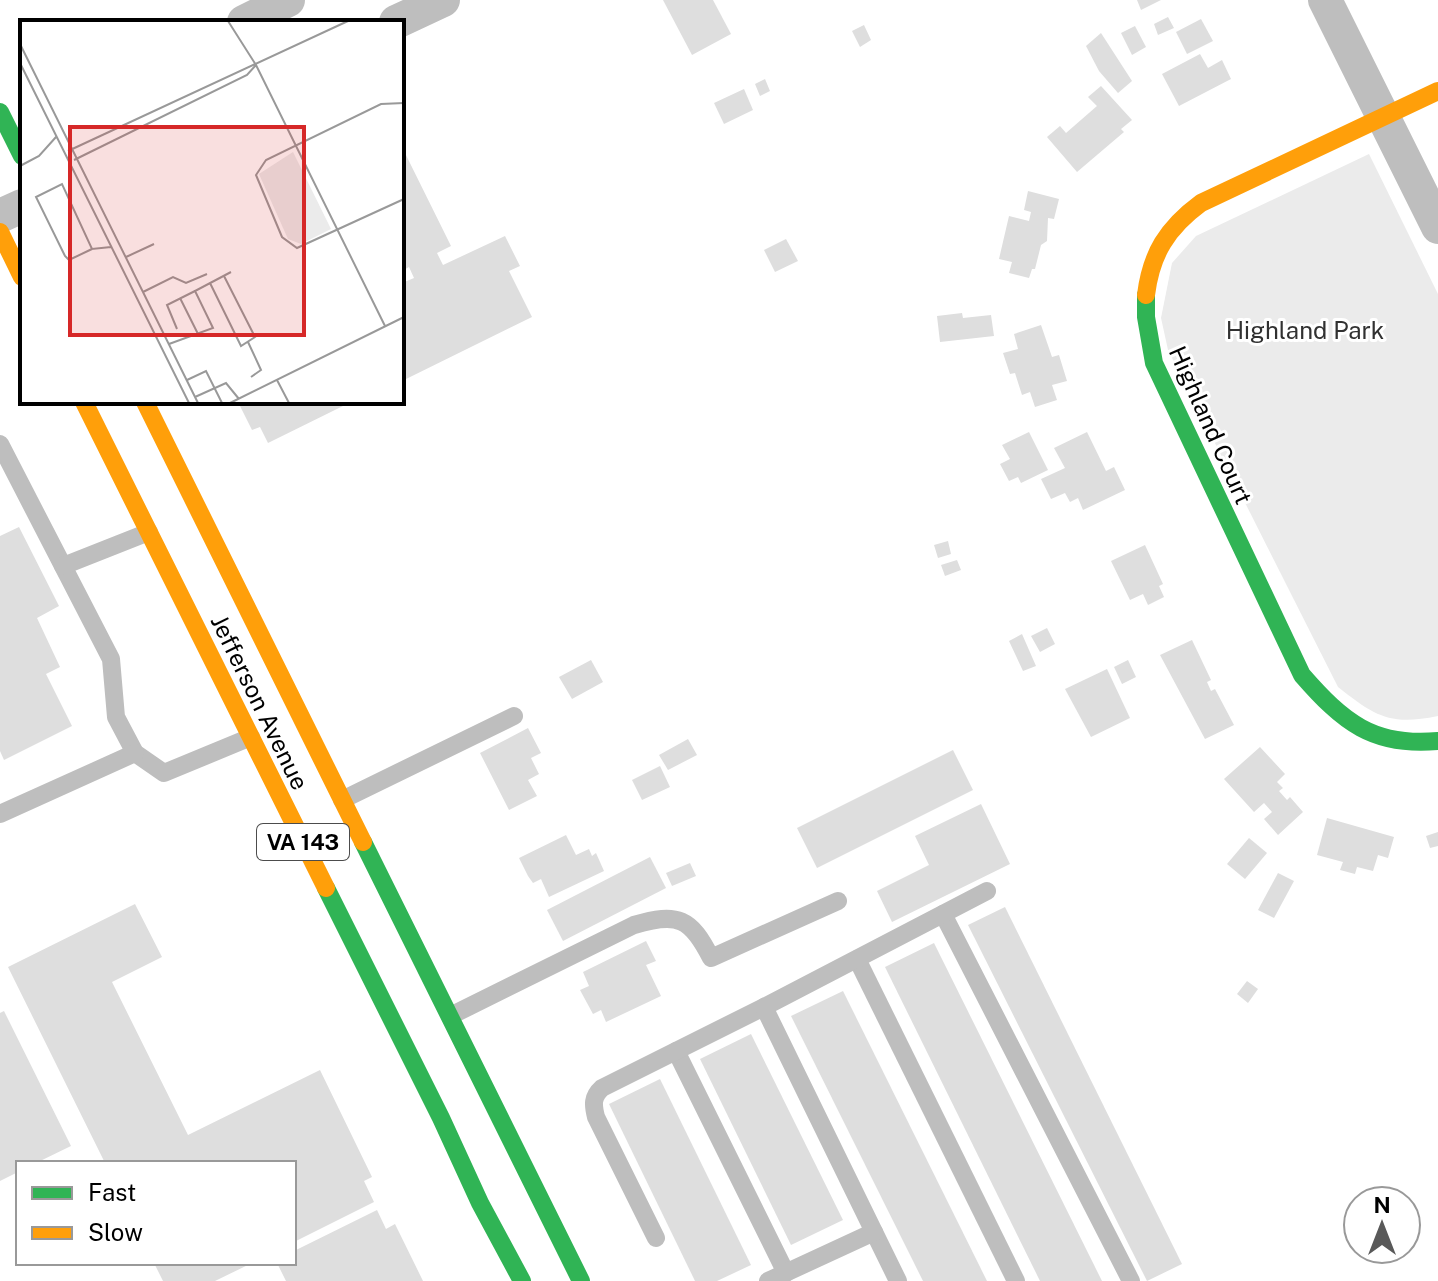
<svg xmlns="http://www.w3.org/2000/svg" width="1438" height="1281" font-family="'Public Sans',sans-serif">
	<rect width="100%" height="100%" fill="#fff"/>
	<!-- green -->
	<path fill="#ebebeb" d="M1369,154L1438,294V716C1389,726 1375,716 1338,687L1168,350L1161,318L1172,263L1196,236Z"/>
	<!-- building -->
	<g fill="#dedede">
		<path d="M663,0H713L731,34L692,55Z"/>
		<path d="M1137,0H1161L1141,10Z"/>
		<path d="M1168,17L1174,28L1158,35L1154,24Z"/>
		<path d="M1201,19L1213,41L1187,54L1176,32Z"/>
		<path d="M864,25L871,40L860,47L852,31Z"/>
		<path d="M1135,26L1146,47L1132,55L1121,33Z"/>
		<path d="M1101,33L1132,81L1118,93L1099,71L1086,46Z"/>
		<path d="M1200,54L1208,68L1222,60L1231,79L1179,106L1162,74Z"/>
		<path d="M765,79L770,91L760,96L755,84Z"/>
		<path d="M1101,86L1132,120L1121,129L1124,132L1077,172L1047,137L1060,126L1066,133L1097,106L1088,97Z"/>
		<path d="M744,89L753,110L724,124L714,103Z"/>
		<path d="M402,147L451,246L437,253L443,265L505,236L520,266L509,271L532,317L402,381V283L414,278L409,267L402,271Z"/>
		<path d="M1028,191L1059,199L1054,219L1048,218L1047,241L1041,245L1035,269H1032L1029,278L1009,273L1012,262L999,259L1009,216L1029,221L1031,212L1024,210Z"/>
		<path d="M786,239L798,261L775,272L764,250Z"/>
		<path d="M962,313L963,318L991,315L994,336L940,342L937,316Z"/>
		<path d="M1041,325L1052,357L1059,355L1067,381L1052,385L1057,400L1035,407L1030,392L1022,395L1015,373L1010,374L1003,353L1018,349L1014,334Z"/>
		<path d="M238,402H341L343,406L268,443L260,427L252,430Z"/>
		<path d="M1029,432L1048,470L1021,483L1018,477L1009,481L1000,464L1010,459L1002,445Z"/>
		<path d="M1087,432L1106,471L1114,467L1125,490L1083,510L1078,498L1070,502L1065,493L1051,499L1041,479L1065,468L1054,448Z"/>
		<path d="M19,527L59,606L37,618L60,667L46,674L72,726L4,760L0,751V536Z"/>
		<path d="M948,541L951,554L938,558L934,545Z"/>
		<path d="M1145,545L1163,584L1159,586L1164,597L1148,605L1143,594L1130,600L1111,561Z"/>
		<path d="M957,560L961,570L945,576L941,565Z"/>
		<path d="M1047,628L1055,644L1040,652L1031,636Z"/>
		<path d="M1022,634L1036,666L1023,671L1009,641Z"/>
		<path d="M1192,640L1211,680L1207,682L1211,691L1215,689L1234,725L1205,739L1160,655Z"/>
		<path d="M591,660L603,682L572,699L559,677Z"/>
		<path d="M1128,660L1136,677L1122,684L1114,667Z"/>
		<path d="M1107,669L1130,718L1091,737L1065,689Z"/>
		<path d="M528,728L541,753L531,758L539,774L528,780L537,796L509,810L480,753Z"/>
		<path d="M688,739L697,755L668,770L659,755Z"/>
		<path d="M1260,747L1285,774L1277,782L1283,788L1279,791L1287,800L1290,797L1303,812L1278,835L1264,819L1272,812L1264,803L1254,812L1224,779Z"/>
		<path d="M953,750L973,790L817,868L797,828Z"/>
		<path d="M660,766L670,787L642,800L632,780Z"/>
		<path d="M981,804L1010,864L892,922L877,891L929,865L915,836Z"/>
		<path d="M1327,818L1394,837L1388,858L1378,855L1373,871L1357,867L1355,874L1340,870L1343,862L1317,855Z"/>
		<path d="M1438,832V846L1430,848L1426,836Z"/>
		<path d="M566,835L576,855L589,849L592,856L596,853L604,871L549,897L541,879L533,883L528,876L519,858Z"/>
		<path d="M1249,838L1267,853L1245,879L1227,864Z"/>
		<path d="M650,857L666,888L563,941L547,910Z"/>
		<path d="M690,863L696,876L672,886L666,873Z"/>
		<path d="M1278,873L1294,881L1274,918L1258,910Z"/>
		<path d="M135,904L162,957L112,982L188,1135L320,1070L372,1177L364,1181L374,1202L294,1242V1163H105L8,967Z"/>
		<path d="M1005,907L1182,1264L1147,1281L968,925Z"/>
		<path d="M646,941L656,961L646,965L661,996L606,1022L601,1010L593,1014L580,990L589,986L583,972Z"/>
		<path d="M934,943L1102,1281H1040L885,967Z"/>
		<path d="M1247,981L1258,989L1248,1003L1237,994Z"/>
		<path d="M843,991L987,1281H923L791,1016Z"/>
		<path d="M4,1011L71,1146L36,1163H18V1172L0,1181V1013Z"/>
		<path d="M751,1034L843,1220L791,1245L700,1059Z"/>
		<path d="M660,1079L751,1265L717,1281H695L609,1104Z"/>
		<path d="M377,1210L386,1229L395,1224L423,1281H286L277,1263H294V1251Z"/>
		<path d="M154,1263H252L215,1281H163Z"/>
	</g>
	<g fill="none" stroke-linecap="round" stroke-linejoin="round">
		<!-- lane -->
		<g stroke="#bebebe" stroke-width="18">
			<path d="M0,444L111,659L116,717L135,753L164,773L251,737"/>
			<path d="M63,566L149,532"/>
			<path d="M342,800L514,716"/>
			<path d="M0,814L135,753"/>
			<path d="M943,914L1131,1281"/>
			<path d="M857,959L1016,1281"/>
			<path d="M450,1016L634,925C678,912 691,918 711,958L838,901"/>
			<path d="M676,1051L786,1273"/>
			<path d="M874,1232L898,1281"/>
			<path d="M656,1238L596,1117C593,1105 592,1097 602,1088L764,1007"/>
			<path d="M768,1281L874,1232L764,1007L987,891"/>
		</g>
		<!-- street -->
		<g stroke="#bebebe" stroke-width="34">
			<path d="M1325,0L1438,227"/>
			<path d="M244,22L288,0"/>
			<path d="M396,22L443,0"/>
			<path d="M0,216L22,206"/>
		</g>
		<!-- fast -->
		<g stroke="#30b455" stroke-width="18">
			<path d="M0,112L22,156"/>
			<path d="M1146,295V317L1154,363L1302,675C1343,722 1373,747 1438,741"/>
			<path d="M363,842L581,1281"/>
			<path d="M326,888L441,1118L480,1203L522,1281"/>
		</g>
		<!-- slow -->
		<g stroke="#ff9f0a" stroke-width="18">
			<path d="M0,232L22,277"/>
			<path d="M1146,295C1151,254 1167,228 1201,203L1438,91"/>
			<path d="M84,402L326,888"/>
			<path d="M145,402L363,842"/>
		</g>
	</g>
	<g text-anchor="middle" dominant-baseline="central" stroke-width="6" stroke-linejoin="round" paint-order="stroke">
		<!-- shield labels -->
		<rect fill="#fff" stroke="#4c4c4c" stroke-width="2" x="257" y="824" width="92" height="36" rx="6"/>
		<g font-size="22" font-weight="bold" fill="#000">
			<text x="303" y="842">VA 143</text>
		</g>
		<!-- park labels -->
		<g font-size="24" fill="#313131" stroke="#fff">
			<text x="1305" y="330">Highland Park</text>
		</g>
		<!-- street labels -->
		<g font-size="24" fill="#000" stroke="#fff">
			<text transform="translate(1211 425) rotate(66)">Highland Court</text>
			<text transform="translate(260 702) rotate(64)">Jefferson Avenue</text>
		</g>
	</g>
	<!-- overview -->
	<g transform="translate(20 20)">
		<rect width="384" height="384" fill="#fff"/>
		<path d="M273,132L311,209L281,224L268,219L239,154Z" fill="#ebebeb"/>
		<path fill="none" stroke="#999" stroke-width="2" d="M208,1L236,45L365,306M0,24L178,383M0,43L169,383M384,83L361,84L246,140L236,155L262,217L277,228L384,179M48,131L328,1M54,140L227,55L236,45M0,146L19,136L36,117M72,229L49,240L45,236L16,177L42,164L72,229L91,227M106,237L134,224M190,263L221,326L235,317L204,256M123,272L153,257L166,263L187,254M160,278L178,314M157,309L147,285L175,271M228,322L241,350L231,357M149,324L193,308L175,271L211,252M167,360L186,351L202,383M257,360L269,383M175,377L206,363L219,379M210,383L384,297"/>
		<path fill="#d62828" fill-opacity="0.15" stroke="#d62828" stroke-width="4" d="M50,107H284V315H50Z"/>
		<rect width="384" height="384" fill="none" stroke="#000" stroke-width="4"/>
	</g>
	<!-- legend -->
	<rect x="16" y="1161" width="280" height="104" fill="#ffffff" stroke="#999999" stroke-width="2"/>
	<rect x="32" y="1187" width="40" height="12" fill="#30b455" stroke="#999999" stroke-width="2"/>
	<text x="88" y="1201" font-size="24" fill="#000000">Fast</text>
	<rect x="32" y="1227" width="40" height="12" fill="#ff9f0a" stroke="#999999" stroke-width="2"/>
	<text x="88" y="1241" font-size="24" fill="#000000">Slow</text>
	<!-- north arrow -->
	<g transform="translate(1382 1225)"><circle r="38" fill="#ffffff" stroke="#999999" stroke-width="2"/>
	<path d="M0-6L14 30L0 20L-14 30Z" fill="#595959"/>
	<text y="-12" font-size="22" font-weight="bold" text-anchor="middle" fill="#000000">N</text>
	</g>
</svg>
